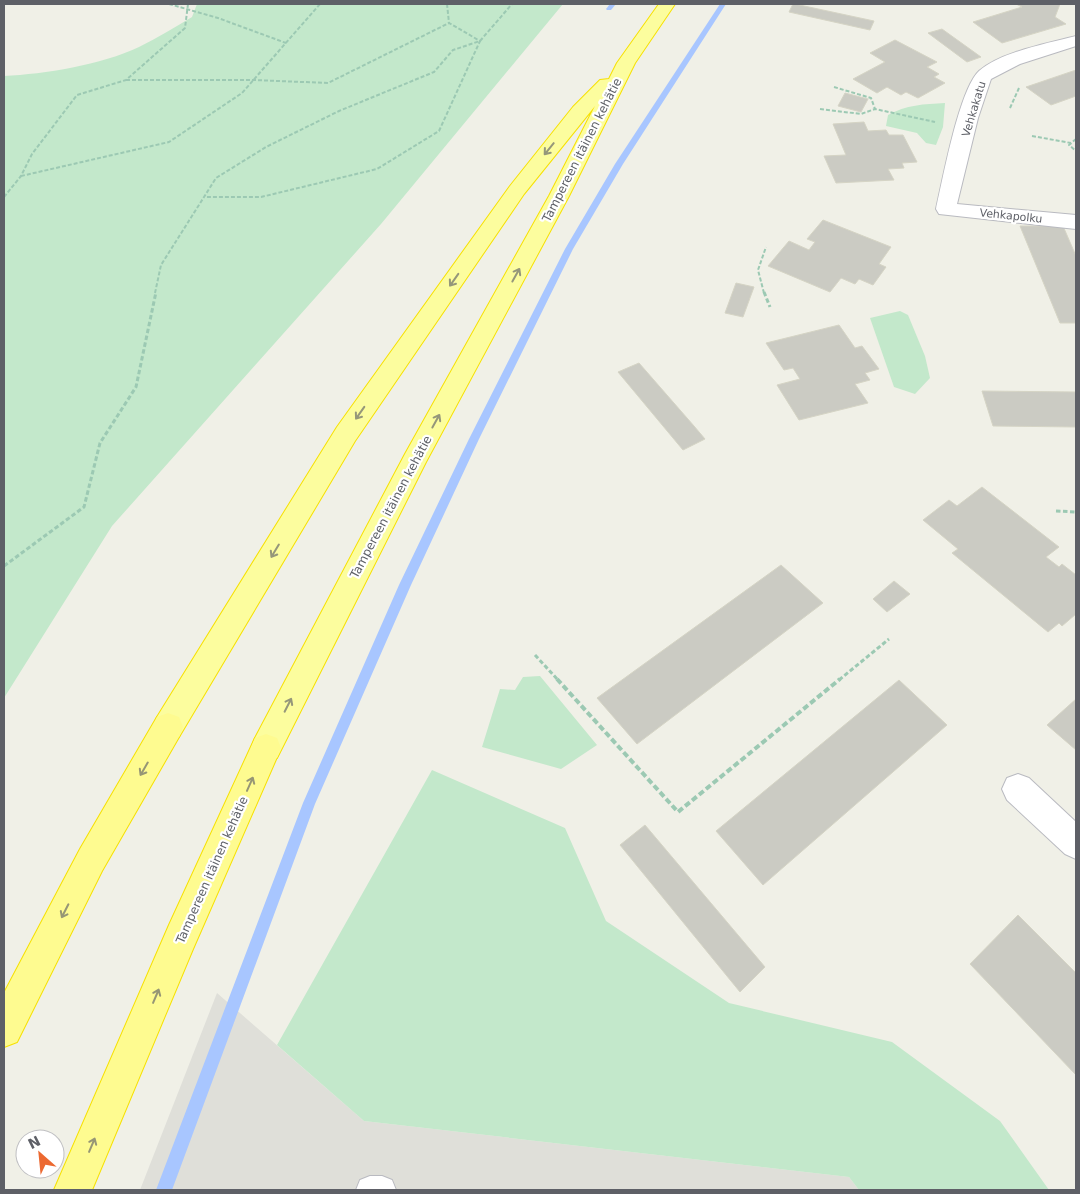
<svg xmlns="http://www.w3.org/2000/svg" width="1080" height="1194" font-family="'DejaVu Sans',sans-serif">
	<rect width="100%" height="100%" fill="#f0f0e7"/>
	<!-- industrial -->
	<path fill="#dfdfd9" d="M217,993L364,1121L849,1177L859,1190H140Z"/>
	<!-- green -->
	<g fill="#c3e8cb">
		<path d="M197,4H563L381,224L112,526L4,698V76C45,74 101,65 139,47C157,38 175,27 192,17Z"/>
		<path d="M945,103L943,127L936,145L926,143L917,133L886,126L888,115C906,105 924,104 945,103Z"/>
		<path d="M900,311L908,315L925,356L930,378L915,394L894,387L870,318Z"/>
		<path d="M540,676L597,745L561,769L482,747L500,689L515,690L523,677Z"/>
		<path d="M432,770L565,828L606,921L729,1003L892,1042L1000,1121L1049,1190H859L849,1177L364,1121L277,1045Z"/>
	</g>
	<g fill="none" stroke-linecap="round" stroke-linejoin="round">
		<!-- stream -->
		<g fill="#a8c6ff" fill-rule="evenodd">
			<path d="M610,4H616L611,10H607L606,9Z"/>
			<path d="M720,4H726L623,164L573,249L479,439L411,585L315,804L172,1190H156L303,803L399,585L469,439L565,249L615,164Z"/>
		</g>
	</g>
	<!-- building -->
	<g fill="#cbcbc3" stroke="#d5d4c5">
		<path d="M793,4H795L874,21L870,30L789,12Z"/>
		<path d="M1016,4H1060L1055,17L1066,24L1002,43L973,22L1022,7Z"/>
		<path d="M942,29L981,57L967,62L928,33Z"/>
		<path d="M895,40L937,62L927,67L939,74L934,77L945,83L918,98L906,92L901,95L887,87L877,93L853,79L885,62L870,53Z"/>
		<path d="M1076,70V96L1051,105L1026,87Z"/>
		<path d="M845,93L868,99L861,112L838,106Z"/>
		<path d="M864,122L868,131L886,130L889,135H903L917,162L902,163L904,168L888,169L894,180L836,183L824,156L846,155L833,124Z"/>
		<path d="M823,220L891,247L879,264L886,267L873,285L859,279L855,284L841,278L830,292L768,266L789,241L809,250L815,242L807,239Z"/>
		<path d="M1020,226H1063L1076,256V323H1060Z"/>
		<path d="M736,283L754,287L743,317L725,313Z"/>
		<path d="M839,325L855,348L862,346L879,369L865,373L870,380L855,384L868,403L799,420L777,385L800,379L793,368L784,370L766,343Z"/>
		<path d="M639,363L694,426L705,439L683,450L618,372Z"/>
		<path d="M982,391L1076,392V427L993,426Z"/>
		<path d="M982,487L1059,547L1046,557L1059,567L1062,564L1076,575V614L1062,626L1059,623L1048,632L952,553L958,549L923,520L949,500L957,506Z"/>
		<path d="M781,565L823,603L637,744L597,698Z"/>
		<path d="M894,581L910,594L887,612L873,599Z"/>
		<path d="M899,680L947,725L763,885L716,831Z"/>
		<path d="M1076,699V750L1047,725Z"/>
		<path d="M645,825L765,967L740,992L620,845Z"/>
		<path d="M1018,915L1076,973V1075L970,964Z"/>
	</g>
	<g fill="none" stroke-linecap="round" stroke-linejoin="round">
		<defs>
			<path id="service" d="M370,1176H382L392,1180L396,1190H356L360,1180Z"/>
			<g id="minor">
				<path d="M1076,36V46L1020,64L991,79L978,118L957,204L1076,215V229L939,214L936,209C943,179 959,90 979,71C1000,52 1049,43 1076,36Z"/>
				<path d="M1018,774L1029,778L1076,822V859L1065,854L1007,800L1002,789L1007,778Z"/>
			</g>
			<path id="trunk" d="M659,4H675L635,63L569,196L426,462L277,758L266,762L255,758L251,748L255,738L405,454L549,196L595,106L524,194L355,441L179,737L168,741L157,737L153,727L157,717L337,427L510,186L573,107L600,80L609,79L617,63Z"/>
			<g id="motorway">
				<path d="M168,713L179,717L183,727L179,737L102,871L17,1042L4,1047V993L80,849L157,717Z"/>
				<path d="M266,734L277,738L281,748L193,949L92,1190H54L169,925L255,738Z"/>
			</g>
		</defs>
		<!-- service casing -->
		<use href="#service" stroke="#b9bac0" stroke-width="2"/>
		<!-- minor casing -->
		<use href="#minor" stroke="#b9bac0" stroke-width="2"/>
		<!-- trunk casing -->
		<use href="#trunk" stroke="#f7e100" stroke-width="2"/>
		<!-- motorway casing -->
		<use href="#motorway" stroke="#f7e100" stroke-width="2"/>
		<!-- path-far2 -->
		<g stroke="#9cc9b3" stroke-width="2" stroke-dasharray="4 2" stroke-linecap="butt">
			<path d="M169,4L218,18L286,43"/>
			<path d="M447,4L449,23"/>
			<path d="M126,80H253L328,83L449,23L480,41L439,131L377,169L261,197H205"/>
			<path d="M834,87L871,98L875,109"/>
			<path d="M1010,108L1019,88"/>
			<path d="M820,109L861,114L875,109L935,122"/>
			<path d="M1032,136L1071,143"/>
			<path d="M1076,139L1069,145L1076,151"/>
			<path d="M21,176L169,142L242,93L320,4"/>
			<path d="M4,197L21,176L32,154L77,95L126,80L185,28L188,4"/>
			<path d="M155,293L161,265L216,178L266,147L339,111L434,72L453,50L480,41L512,4"/>
			<path d="M764,293L758,270L766,247"/>
		</g>
		<!-- path-far1 -->
		<g stroke="#9cc9b3" stroke-width="3" stroke-dasharray="4.5 2.5" stroke-linecap="butt">
			<path d="M764,292L770,307"/>
			<path d="M1056,511L1076,512"/>
			<path d="M4,566L84,507L100,443L136,387L156,292"/>
			<path d="M535,655L558,680"/>
			<path d="M839,680L889,639"/>
		</g>
		<!-- path -->
		<path stroke="#9cc9b3" stroke-width="4" stroke-dasharray="6 3" stroke-linecap="butt" d="M557,679L678,812L840,679"/>
		<!-- service -->
		<use href="#service" fill="#fff" fill-rule="evenodd"/>
		<!-- minor -->
		<use href="#minor" fill="#fff" fill-rule="evenodd"/>
		<!-- trunk -->
		<use href="#trunk" fill="#fcfd9e" fill-rule="evenodd"/>
		<!-- motorway -->
		<use href="#motorway" fill="#fefb90" fill-rule="evenodd"/>
	</g>
	<!-- one-way arrows -->
	<defs><path id="oneway-shaft" d="M-6 0H5M1.5-3L5.5 0L1.5 3" fill="none" stroke-width="1.6" stroke-linecap="round" stroke-linejoin="round" transform="scale(1.25)"/></defs>
	<g stroke="#95977a">
		<use href="#oneway-shaft" transform="translate(549 149) rotate(129)"/>
		<use href="#oneway-shaft" transform="translate(516 275) rotate(-61)"/>
		<use href="#oneway-shaft" transform="translate(454 280) rotate(125)"/>
		<use href="#oneway-shaft" transform="translate(360 413) rotate(125)"/>
		<use href="#oneway-shaft" transform="translate(436 421) rotate(-61)"/>
		<use href="#oneway-shaft" transform="translate(275 551) rotate(121)"/>
		<use href="#oneway-shaft" transform="translate(288 705) rotate(-63)"/>
	</g>
	<g stroke="#969675">
		<use href="#oneway-shaft" transform="translate(144 769) rotate(120)"/>
		<use href="#oneway-shaft" transform="translate(250 784) rotate(-66)"/>
		<use href="#oneway-shaft" transform="translate(65 911) rotate(117)"/>
		<use href="#oneway-shaft" transform="translate(156 996) rotate(-67)"/>
		<use href="#oneway-shaft" transform="translate(92 1145) rotate(-67)"/>
	</g>
	<g text-anchor="middle" dominant-baseline="central" stroke-width="4.5" stroke-linejoin="round" paint-order="stroke">
		<!-- far-street labels -->
		<g font-size="11" fill="#5e6067" stroke="#fff">
			<text transform="translate(974 109) rotate(-73)">Vehkakatu</text>
			<text transform="translate(1011 216) rotate(6)">Vehkapolku</text>
		</g>
		<!-- street labels -->
		<g font-size="12" fill="#5e6067" stroke="#fff">
			<text transform="translate(582 150) rotate(-63)">Tampereen itäinen kehätie</text>
			<text transform="translate(391 507) rotate(-62)">Tampereen itäinen kehätie</text>
			<text transform="translate(212 870) rotate(-66)">Tampereen itäinen kehätie</text>
		</g>
	</g>
	<!-- border -->
	<rect width="1080" height="1194" fill="none" stroke="#5e6067" stroke-width="10"/>
	<!-- north arrow -->
	<g transform="translate(40 1154) rotate(333)"><circle r="24" fill="#ffffff" stroke="#bfbfc2"/>
	<path d="M0-4L9 19L0 12L-9 19Z" fill="#ec6931"/>
	<text y="-8" font-size="14" font-weight="bold" text-anchor="middle" fill="#5e6067">N</text>
	</g>
</svg>
